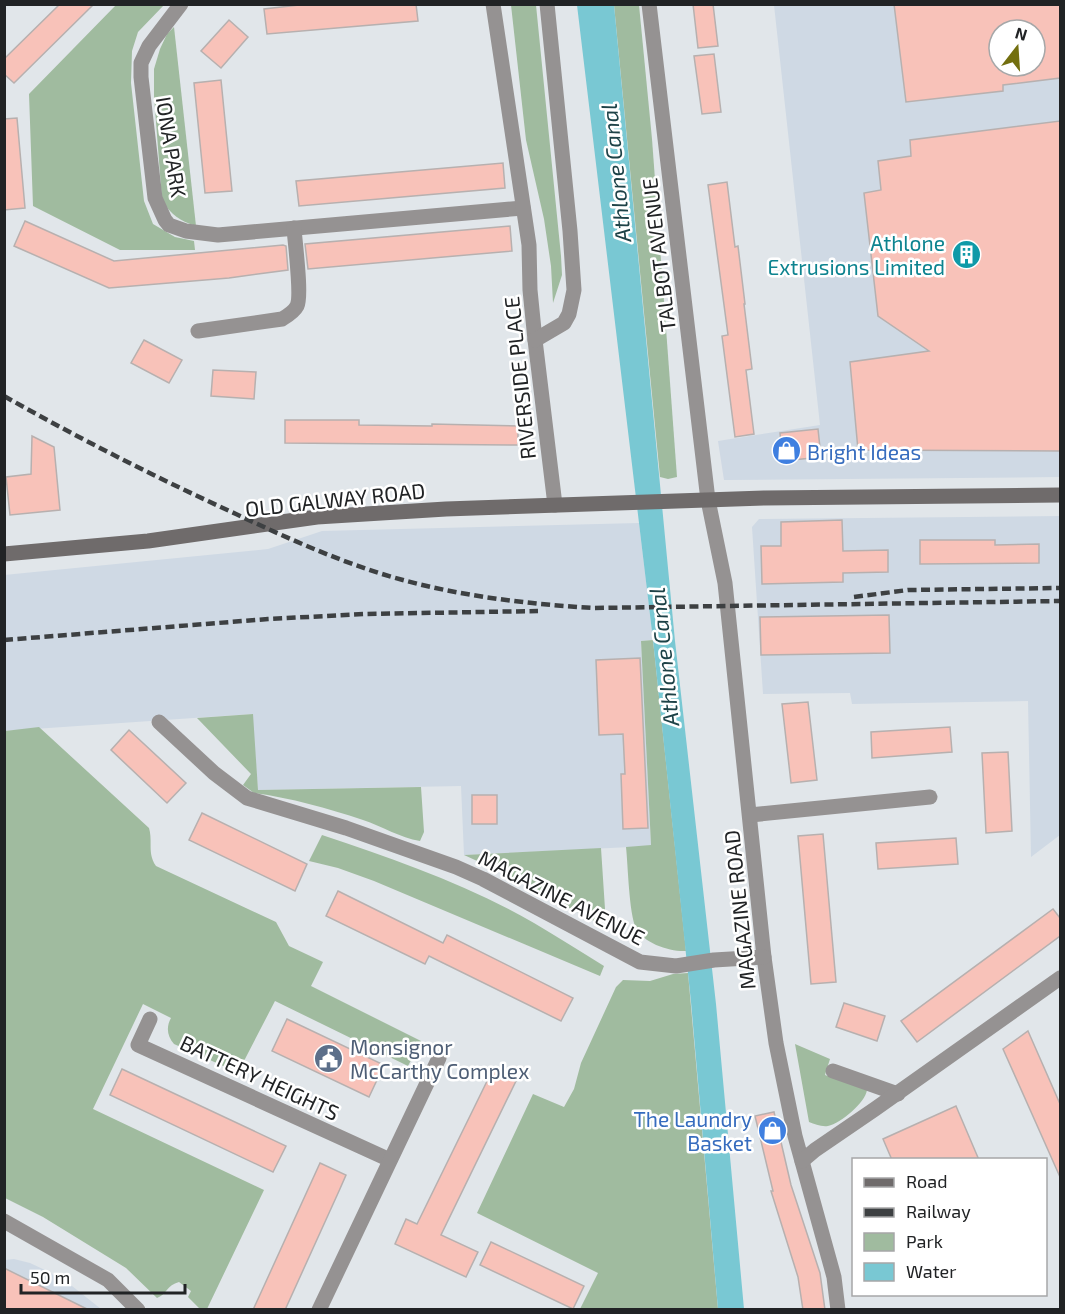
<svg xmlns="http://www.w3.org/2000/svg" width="1065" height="1314" font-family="'Exo 2',sans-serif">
	<rect width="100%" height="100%" fill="#e1e6ea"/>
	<!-- built -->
	<g fill="#cfd9e4" fill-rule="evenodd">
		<path d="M774,5H1060V477L724,480L718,441L820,425ZM999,30H1035V66H999Z"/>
		<path d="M1060,516V835L1031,857L1028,701L852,704L850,693L763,694L752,527L759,519Z"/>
		<path d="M639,523L653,640L641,641L651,846L464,855L461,786L258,790L252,714L5,731L4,575L268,549L322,531Z"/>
		<path d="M14,1259L30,1263L45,1270L72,1286L101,1309L5,1310V1260Z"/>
	</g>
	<!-- green -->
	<g fill="#a0bb9f">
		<path d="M116,5H164L138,32L132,51L131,83L144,201L153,224L175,237L194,241L195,250H120L33,206L29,94Z"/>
		<path d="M511,5H536L561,256L562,275L553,303L551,266L544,219L526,140Z"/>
		<path d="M614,5H639L652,139L677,477L668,479L660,477Z"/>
		<path d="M174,27L196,226C180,221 171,215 162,200L154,96V69L160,49L167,34Z"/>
		<path d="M653,640L686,951C670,952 643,943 636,928C629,914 628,865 626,847L651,845L641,641Z"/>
		<path d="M253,714L258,790L421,787L424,832L420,841C400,838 382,826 363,820C327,808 291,798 254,793L243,785L251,774L197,718Z"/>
		<path d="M39,727L149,828C153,842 147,853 156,866L276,922L289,946L323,962L311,986L421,1041L408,1066L275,1001L245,1059L241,1064L230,1069L174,1044C167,1036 166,1027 171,1018L143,1004L93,1109L264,1190L207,1309H200L188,1297L191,1291L179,1282C167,1285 166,1295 157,1298L126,1268L43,1217L5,1198V731Z"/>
		<path d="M322,835C394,859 468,885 534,923C558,937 581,952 604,966L600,976L374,881L338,868L309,861Z"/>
		<path d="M601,848L605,909L603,916L596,922L497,870L464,855Z"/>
		<path d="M688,973L718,1309H580L598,1273L477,1213L533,1094L564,1107L574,1089L581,1063L616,987L623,980L650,981L673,974Z"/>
		<path d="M795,1044L830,1059L825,1075L867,1090C865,1103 841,1123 828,1126C821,1127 815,1124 809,1122Z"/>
	</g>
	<!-- water -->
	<path fill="#79c8d3" d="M577,5H614L675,641L716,1004L744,1309H718L691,1002L653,640Z"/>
	<!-- building -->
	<g fill="#f8c2b9" stroke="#b7b0af" stroke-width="1.5" fill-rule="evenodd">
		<path d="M60,4H94L14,83L4,74V59Z"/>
		<path d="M308,4H416L418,21L267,34L264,9Z"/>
		<path d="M693,4H713L718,46L698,48Z"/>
		<path d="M894,4H1060V78L1003,85V91L906,102ZM999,30H1035V66H999Z"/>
		<path d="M229,20L248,37L221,68L201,51Z"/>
		<path d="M714,54L721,112L702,114L694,56Z"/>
		<path d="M221,80L232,191L205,193L194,83Z"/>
		<path d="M17,118L25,208L4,210V119Z"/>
		<path d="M1060,121V451L858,450L850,362L929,351L878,316L864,193L881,190L878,161L911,156L910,140Z"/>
		<path d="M503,163L505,188L299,206L296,181Z"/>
		<path d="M727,182L735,247L738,246L745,304H744L752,369L746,370L754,434L735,437L722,336L728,335L708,185Z"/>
		<path d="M25,221L114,261L283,245L286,246L288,270L229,278L109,288L14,246Z"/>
		<path d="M510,226L512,251L308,269L305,244Z"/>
		<path d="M144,340L182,360L169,383L131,363Z"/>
		<path d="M213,370L256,372L254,399L211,396Z"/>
		<path d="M285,420H359V425L432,426V424L518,426V445L285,443Z"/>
		<path d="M818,429L821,457L783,461L780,433Z"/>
		<path d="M32,436L54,447L60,510L10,515L6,477L31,474Z"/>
		<path d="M842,520L843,551L888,550V572L843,573V582L762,584L761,546H781V522Z"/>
		<path d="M920,540H995V545L1039,544V563L920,564Z"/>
		<path d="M889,615L890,653L761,655L760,617Z"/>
		<path d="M640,658L648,828L623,829L621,774H625L623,734L599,735L596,660Z"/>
		<path d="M808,702L817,780L791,783L782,704Z"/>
		<path d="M950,727L952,752L872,758L871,732Z"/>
		<path d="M129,730L186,783L167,803L111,750Z"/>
		<path d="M1008,752L1012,831L986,833L982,753Z"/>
		<rect x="472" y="795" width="25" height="29"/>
		<path d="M202,813L307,864L295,891L189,840Z"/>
		<path d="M823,834L836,982L811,984L798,836Z"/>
		<path d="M956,838L958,864L878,869L876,843Z"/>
		<path d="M338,891L443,943L447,935L573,998L561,1021L429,956L425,964L326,916Z"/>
		<path d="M1053,909L1060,918V936L917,1042L901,1021Z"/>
		<path d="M844,1003L885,1016L877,1041L836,1027Z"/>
		<path d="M287,1019L384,1065L369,1097L272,1051Z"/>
		<path d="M1028,1031L1060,1104V1177L1003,1049Z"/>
		<path d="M122,1069L286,1146L273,1172L110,1095Z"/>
		<path d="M493,1069L516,1081L441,1235L478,1252L466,1277L395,1244L406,1219L417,1224Z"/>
		<path d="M956,1106L979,1160H892L883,1139Z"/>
		<path d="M774,1112L791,1185L820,1273L825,1310H803L798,1277L771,1191H773L755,1116Z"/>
		<path d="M320,1163L346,1175L339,1191L285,1310H253Z"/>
		<path d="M491,1242L584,1286L573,1309L480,1265Z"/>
		<path d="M4,1268L89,1310H4Z"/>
	</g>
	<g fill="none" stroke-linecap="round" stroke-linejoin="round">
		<!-- minor -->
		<g stroke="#959292" stroke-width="15">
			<path d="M181,4L149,46L141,63V77L155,198L165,220L169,225L186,231L218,235L523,208"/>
			<path d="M493,4L529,245L530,290L535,340L555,505"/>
			<path d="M649,4L708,500L725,583L764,957L776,1043L795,1136L834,1277L838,1310"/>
			<path d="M198,331L282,319C287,316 294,312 297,306C302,296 295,243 294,228"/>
			<path d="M535,340L564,323L569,314L574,290L570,231L547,4"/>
			<path d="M159,722L214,773L247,798L346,828L456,867L483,879L640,962L676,966L714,960L764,957"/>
			<path d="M750,815L930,797"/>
			<path d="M150,1019L138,1045L390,1160"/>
			<path d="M833,1071L898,1094"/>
			<path d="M802,1161L815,1150L875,1109L1060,978"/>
			<path d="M4,1221L108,1280L138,1310"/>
			<path d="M319,1310L439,1058"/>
		</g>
		<!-- secondary -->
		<path stroke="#6f6b6b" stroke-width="15" d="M4,554L148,541L317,517L446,509L764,498L1060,495"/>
		<!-- rail -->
		<g stroke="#3d4042" stroke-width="4.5" stroke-dasharray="9 4.5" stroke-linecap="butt">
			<path d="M4,396C80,439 157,478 236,514C287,538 338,561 392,577C458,596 526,604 594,608L1060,601"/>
			<path d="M854,597L908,590L1060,588"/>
			<path d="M4,640L268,619L365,614L538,611"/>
		</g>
	</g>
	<!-- icons -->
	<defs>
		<symbol id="building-disc" viewBox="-11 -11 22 22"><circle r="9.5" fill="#0f9aa8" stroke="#fff"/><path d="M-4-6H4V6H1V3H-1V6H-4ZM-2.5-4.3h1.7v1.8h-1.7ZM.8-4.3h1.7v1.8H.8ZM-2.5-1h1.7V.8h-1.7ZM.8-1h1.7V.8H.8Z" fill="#fff"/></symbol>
		<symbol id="shop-disc" viewBox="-11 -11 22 22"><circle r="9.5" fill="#3f7fe0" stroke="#fff"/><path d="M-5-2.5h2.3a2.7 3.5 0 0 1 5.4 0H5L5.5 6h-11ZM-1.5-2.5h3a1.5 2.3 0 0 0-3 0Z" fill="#fff"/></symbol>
		<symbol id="civic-disc" viewBox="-11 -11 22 22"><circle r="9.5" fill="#5c6f8a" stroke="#fff"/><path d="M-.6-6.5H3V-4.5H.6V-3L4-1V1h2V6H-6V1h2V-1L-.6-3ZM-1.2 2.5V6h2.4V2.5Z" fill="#fff"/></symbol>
	</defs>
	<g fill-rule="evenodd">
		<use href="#building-disc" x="950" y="238" width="33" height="33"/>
		<use href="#shop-disc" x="770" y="434" width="33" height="33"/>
		<use href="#civic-disc" x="312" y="1042" width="33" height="33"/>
		<use href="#shop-disc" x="756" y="1114" width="33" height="33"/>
	</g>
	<g text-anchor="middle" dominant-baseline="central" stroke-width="5" stroke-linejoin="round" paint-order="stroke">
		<!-- street labels -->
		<g font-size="21" fill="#212325" stroke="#fff">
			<text transform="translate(172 147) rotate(81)">IONA PARK</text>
			<text transform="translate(658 255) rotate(-97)">TALBOT AVENUE</text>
			<text transform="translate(519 378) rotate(-96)">RIVERSIDE PLACE</text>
			<text transform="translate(335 499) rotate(-6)">OLD GALWAY ROAD</text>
			<text transform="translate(562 897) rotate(27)">MAGAZINE AVENUE</text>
			<text transform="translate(739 910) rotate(-96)">MAGAZINE ROAD</text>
			<text transform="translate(260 1077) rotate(25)">BATTERY HEIGHTS</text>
		</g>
		<!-- culture labels -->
		<g font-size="21" fill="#0d838f" stroke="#fff" text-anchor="end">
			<text x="945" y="242">Athlone<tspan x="945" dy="24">Extrusions Limited</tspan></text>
		</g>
		<!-- shop labels -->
		<g font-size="21" fill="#366cbe" stroke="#fff" text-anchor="start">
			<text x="807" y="451">Bright Ideas</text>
			<text x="752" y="1118" text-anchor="end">The Laundry<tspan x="752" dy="24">Basket</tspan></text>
		</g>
		<!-- service labels -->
		<g font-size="21" fill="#4e5e75" stroke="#fff" text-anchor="start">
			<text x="350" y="1046">Monsignor<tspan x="350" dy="24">McCarthy Complex</tspan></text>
		</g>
		<!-- water labels -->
		<g font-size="22" font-style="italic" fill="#1d4247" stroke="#fff">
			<text transform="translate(615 173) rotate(-96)">Athlone Canal</text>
			<text transform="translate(663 657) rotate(-96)">Athlone Canal</text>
		</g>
	</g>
	<!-- border -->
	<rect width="1065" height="1314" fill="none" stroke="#212325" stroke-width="12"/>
	<!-- legend -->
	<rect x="852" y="1158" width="195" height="138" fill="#ffffff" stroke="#a6a7a8" stroke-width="1.5"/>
	<rect x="864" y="1178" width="30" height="9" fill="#6f6b6b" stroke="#a6a7a8" stroke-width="1.5"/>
	<text x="906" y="1188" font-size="18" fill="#212325">Road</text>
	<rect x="864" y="1208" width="30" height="9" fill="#3d4042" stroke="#a6a7a8" stroke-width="1.5"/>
	<text x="906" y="1218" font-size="18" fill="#212325">Railway</text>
	<rect x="864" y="1233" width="30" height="18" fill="#a0bb9f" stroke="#a6a7a8" stroke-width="1.5"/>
	<text x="906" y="1248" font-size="18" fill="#212325">Park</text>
	<rect x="864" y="1263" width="30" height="18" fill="#79c8d3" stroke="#a6a7a8" stroke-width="1.5"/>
	<text x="906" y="1278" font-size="18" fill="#212325">Water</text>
	<!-- north arrow -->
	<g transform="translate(1017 48) rotate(17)"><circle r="28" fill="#ffffff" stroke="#a6a7a8" stroke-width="1.5"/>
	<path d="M0-4.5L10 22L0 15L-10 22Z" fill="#736f0f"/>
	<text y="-9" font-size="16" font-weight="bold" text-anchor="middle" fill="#212325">N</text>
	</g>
	<!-- scale -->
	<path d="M21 1284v9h164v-9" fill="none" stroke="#212325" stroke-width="3"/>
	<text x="30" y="1284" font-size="18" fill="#212325" stroke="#ffffff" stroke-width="4.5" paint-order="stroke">50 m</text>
</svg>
